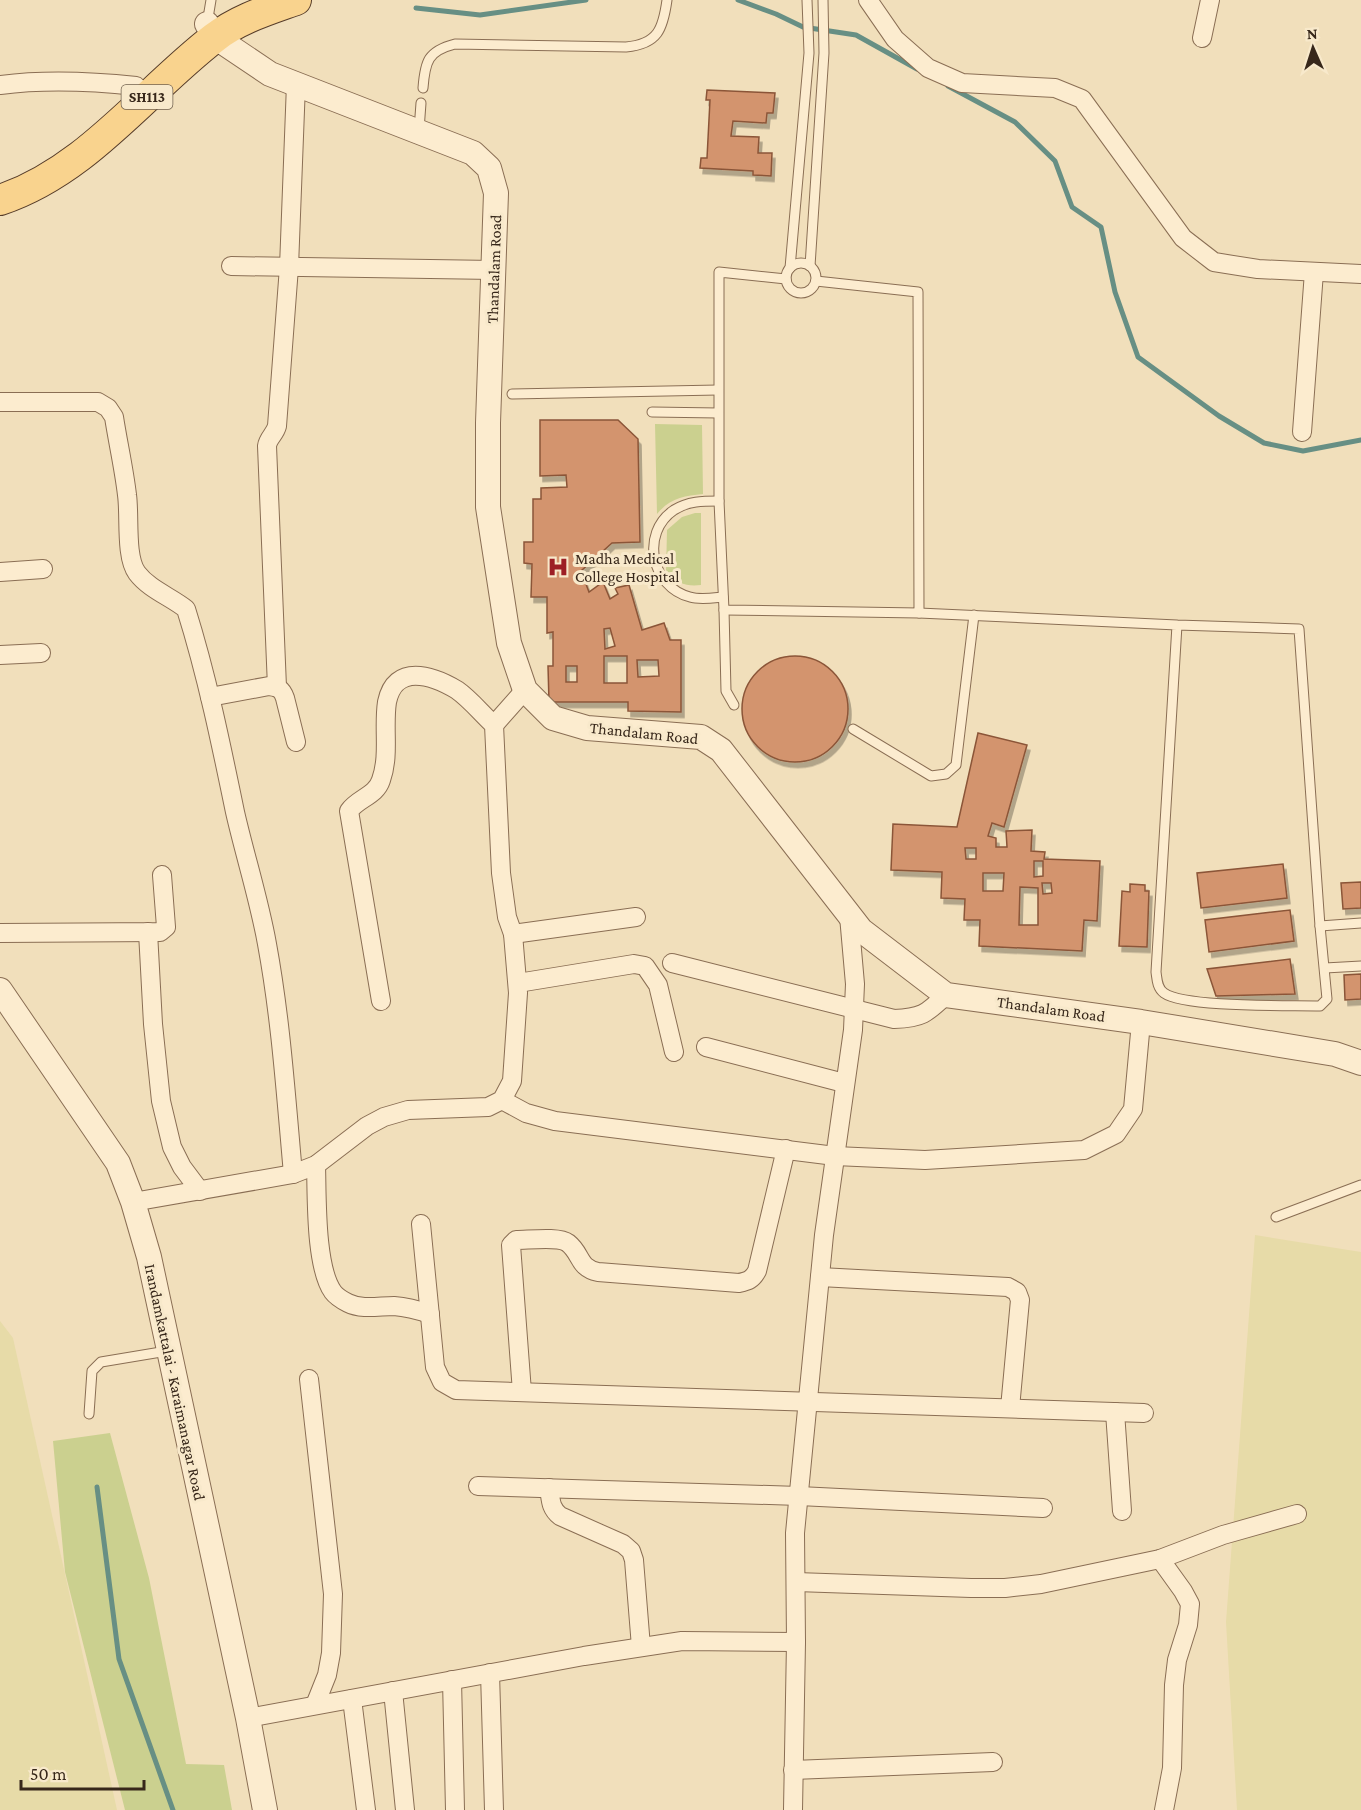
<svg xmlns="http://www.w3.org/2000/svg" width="1361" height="1810" font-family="'Crimson Pro',serif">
	<defs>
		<filter id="shadow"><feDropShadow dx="3" dy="5.5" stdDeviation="0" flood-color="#0004"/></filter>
	</defs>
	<rect width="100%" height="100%" fill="#f1dfbb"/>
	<!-- farmland -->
	<g fill="#e7dba8">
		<path d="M1255,1235L1361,1252V1810H1237L1226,1622Z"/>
		<path d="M0,1321L13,1338L117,1810H0Z"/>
	</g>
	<!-- green -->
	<g fill="#cbd08f">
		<path d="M655,424L702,425L703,494C684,496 670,498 657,514Z"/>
		<path d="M695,513H701V585C687,587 677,583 666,573L667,530L682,517Z"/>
		<path d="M110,1433L149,1578L186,1764L224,1765L232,1810H125L65,1572L53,1441Z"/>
	</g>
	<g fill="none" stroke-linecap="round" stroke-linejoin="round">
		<!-- stream -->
		<g stroke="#678f84" stroke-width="5">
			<path d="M738,0L776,14L803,27L856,35L917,69"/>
			<path d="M416,8L480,15L586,0"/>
			<path d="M948,86L1015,122L1055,161L1072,207L1101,227L1115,292L1138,357L1219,416L1264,443L1303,451L1361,440"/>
			<path d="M97,1487L119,1659L173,1810"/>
		</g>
	</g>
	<!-- building -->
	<g fill="#d3946e" stroke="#8b5538" stroke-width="1.5" fill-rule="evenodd" filter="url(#shadow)">
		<path d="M707,90L775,93L773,113H767L766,123L733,121L731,136L759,137L758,153H772L771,176L753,175V171L700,168L701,158H707L710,100H706Z"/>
		<path d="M540,420H618L638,439L640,542L612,543L581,571L589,592L603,582L610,599L618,594L615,588L629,585L642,630L664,623L670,640H681V712L628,711V702H549L548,666H553V632L547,633V597H531L532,564L524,563V542H533V499H541V488L567,487L566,475L540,476ZM610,628L615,646L605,649L604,629ZM604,656H627V683H604ZM637,660H658L659,676L638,677ZM566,666H577V682H566Z"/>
		<circle cx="795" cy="709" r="53"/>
		<path d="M978,733L1027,745L1004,827L992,823L988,836L996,838V847H1007L1006,831L1032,830L1031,851L1045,852L1044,859L1100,861L1097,921L1084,920L1082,951L979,946L980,920H964L965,899L941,898L942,872L891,870L893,824L957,827ZM965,848H976V859H966ZM1034,861H1043V876L1034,877ZM983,873H1004L1003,891H983ZM1042,883H1051L1052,893L1043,894ZM1020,887L1038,888V925H1019Z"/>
		<path d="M1283,864L1287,898L1201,908L1197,873Z"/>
		<path d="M1361,882V908L1343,909L1341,883Z"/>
		<path d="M1130,884L1145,885V891H1149L1147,947L1119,946L1122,891L1130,892Z"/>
		<path d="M1290,910L1294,941L1209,952L1205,920Z"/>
		<path d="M1290,959L1295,994L1216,996L1207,969Z"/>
		<path d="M1361,974V999L1345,1000L1344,975Z"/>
	</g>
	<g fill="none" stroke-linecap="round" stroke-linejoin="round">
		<defs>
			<g id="service">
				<path d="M207,24L211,0"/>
				<path d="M423,88C425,61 428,51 455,44L626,47C658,44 663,29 667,0"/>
				<path d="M419,130L421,103"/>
				<circle cx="801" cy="278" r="15"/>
				<path d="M810,266L824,53L823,0"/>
				<path d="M790,268L809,53L807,0"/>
				<path d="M786,279L719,272V501L724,610L919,613L918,292L816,281"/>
				<path d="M512,394L718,390"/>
				<path d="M652,412L718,413"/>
				<path d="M719,501C703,501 688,501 674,510C640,533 651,587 690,597C700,600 712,598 723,597"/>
				<path d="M724,610L726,691L734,705"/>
				<path d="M919,613L1177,625L1156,972C1157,979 1157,988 1164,993C1185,1008 1290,1005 1320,1006L1327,999L1320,926L1299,629L1177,625"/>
				<path d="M853,729L931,776L946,774L956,765L974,615"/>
				<path d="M1320,926L1361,923"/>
				<path d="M1325,968L1361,966"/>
				<path d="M1276,1217L1361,1185"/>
				<path d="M89,1414L92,1371L101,1362L167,1351"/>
			</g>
			<g id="minor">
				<path d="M868,0L895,39L928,68L962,83L1055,88L1082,99L1183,238L1214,262L1258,269L1361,274"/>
				<path d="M1202,38L1210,0"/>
				<path d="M0,85C46,79 90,81 136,86"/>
				<path d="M231,266L494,270"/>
				<path d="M0,402H98L108,408L114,417C118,443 124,469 127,495C130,516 125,557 137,573C149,589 171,597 186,609C207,676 221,744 235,812C245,856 259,899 267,944C281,1020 286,1097 293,1174"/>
				<path d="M1302,432L1314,272"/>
				<path d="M0,572L43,569"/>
				<path d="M0,655L41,653"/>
				<path d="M277,687L267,446C268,438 275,434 277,426L289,267L296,84"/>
				<path d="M210,697L269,686C278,687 282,689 285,698L296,742"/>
				<path d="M494,725L525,690"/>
				<path d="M148,932L153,1024L161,1101L172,1147L182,1167L200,1191"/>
				<path d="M0,933L160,932L166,927L162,875"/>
				<path d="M672,963L894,1019C922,1018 926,1014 946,995"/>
				<path d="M518,983L634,964L645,966L658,985L674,1052"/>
				<path d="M381,1001L349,811C358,798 376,796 381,780C390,755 383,728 387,702C395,663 432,675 457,690C470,699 482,714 494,725L501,873L507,917L513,934L636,917"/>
				<path d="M706,1047L844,1083"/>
				<path d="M502,1100L526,1113L555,1121L835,1156L925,1160L1084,1150L1116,1134L1133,1109L1141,1022"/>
				<path d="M316,1165C317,1196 315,1267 333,1292C336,1296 344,1301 348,1303C362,1310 379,1306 394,1306C406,1307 418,1310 430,1314"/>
				<path d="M133,1202L293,1174L316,1165L367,1126L384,1117L408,1110L488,1107L502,1100L512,1081L518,993L513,934"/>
				<path d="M421,1224L435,1367L442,1382L456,1390L1144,1413"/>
				<path d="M820,1277L1008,1287L1017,1292L1020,1300L1010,1408"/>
				<path d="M309,1379L333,1594L331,1653L327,1675L315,1705"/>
				<path d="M522,1392L511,1245L516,1240C529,1240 559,1236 568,1243C582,1254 578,1268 598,1272L739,1283C748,1281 752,1280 757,1271L786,1149"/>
				<path d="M1115,1412L1122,1511"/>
				<path d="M478,1486L799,1496L1043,1508"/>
				<path d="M549,1488C551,1500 550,1508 560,1516L623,1544L631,1551L634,1560L641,1647"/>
				<path d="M1160,1559L1183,1591L1190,1604L1188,1625L1177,1660L1174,1685L1172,1768L1164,1810"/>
				<path d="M796,1582L971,1588H1005L1041,1584L1160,1559L1223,1535L1297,1514"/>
				<path d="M490,1673L494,1810"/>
				<path d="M452,1680L455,1810"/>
				<path d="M393,1691L405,1810"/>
				<path d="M352,1699L366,1810"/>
				<path d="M248,1718L584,1656L682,1641L796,1642"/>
				<path d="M793,1770L993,1762"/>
				<path d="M793,1810L796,1642L795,1533L824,1235L853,1030L855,984L849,916"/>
			</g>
			<g id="tertiary">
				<path d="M207,24L215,37L270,74L473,153L489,168L496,193L488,423V507L509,643L525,690L553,718L587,728L701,737L721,750L861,930L946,995L1141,1022L1335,1054L1361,1063"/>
				<path d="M0,990L118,1163L133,1202L149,1257L248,1718L265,1810"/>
			</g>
			<path id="primary" d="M0,200C87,171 144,92 214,38C238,19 268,10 296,0"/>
		</defs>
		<!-- service casing -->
		<use href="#service" stroke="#8a6e54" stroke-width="11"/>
		<!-- minor casing -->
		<use href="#minor" stroke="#8a6e54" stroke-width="20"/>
		<!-- tertiary casing -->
		<use href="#tertiary" stroke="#8a6e54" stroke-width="26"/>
		<!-- primary casing -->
		<use href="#primary" stroke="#563c29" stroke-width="32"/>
		<!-- service -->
		<use href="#service" stroke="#fceccf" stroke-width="9"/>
		<!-- minor -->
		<use href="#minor" stroke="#fceccf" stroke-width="18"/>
		<!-- tertiary -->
		<use href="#tertiary" stroke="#fceccf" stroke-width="24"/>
		<!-- primary -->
		<use href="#primary" stroke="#f9d38e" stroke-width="30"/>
	</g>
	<!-- icons -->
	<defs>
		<symbol id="hospital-bare" viewBox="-9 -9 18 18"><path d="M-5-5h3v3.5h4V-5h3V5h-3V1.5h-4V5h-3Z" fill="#9d1f25" stroke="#f8e9cb" stroke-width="2.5" paint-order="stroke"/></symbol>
	</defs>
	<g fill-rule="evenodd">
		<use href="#hospital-bare" x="543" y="552" width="30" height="30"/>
	</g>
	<g text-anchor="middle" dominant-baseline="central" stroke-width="6" stroke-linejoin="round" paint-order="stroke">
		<!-- shield labels -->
		<rect fill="#f8e9cb" stroke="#71614f" stroke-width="1.5" x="121.5" y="85" width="51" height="24" rx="4.5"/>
		<g font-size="15" font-weight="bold" fill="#37271a">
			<text x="147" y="97">SH113</text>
		</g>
		<!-- street labels -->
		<g font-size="16" fill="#37271a" stroke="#f8e9cb">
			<text transform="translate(494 269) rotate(-88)">Thandalam Road</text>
			<text transform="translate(644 733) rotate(6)">Thandalam Road</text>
			<text transform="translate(1051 1009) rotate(8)">Thandalam Road</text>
			<text transform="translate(175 1382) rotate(78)">Irandamkattalai - Karaimanagar Road</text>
		</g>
		<!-- poi labels -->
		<g font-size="16" fill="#37271a" stroke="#f8e9cb" text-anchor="start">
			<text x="575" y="558">Madha Medical<tspan x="575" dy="18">College Hospital</tspan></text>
		</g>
	</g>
	<!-- north arrow -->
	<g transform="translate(1313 48) rotate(357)" stroke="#f8e9cb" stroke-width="4.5" paint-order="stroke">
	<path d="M0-4.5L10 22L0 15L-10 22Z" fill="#37271a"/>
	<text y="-9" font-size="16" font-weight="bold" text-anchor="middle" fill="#37271a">N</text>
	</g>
	<!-- scale -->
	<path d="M21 1780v9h123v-9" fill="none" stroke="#37271a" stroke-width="3"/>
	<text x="30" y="1780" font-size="18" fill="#37271a" stroke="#f8e9cb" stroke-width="4.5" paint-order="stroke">50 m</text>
</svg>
